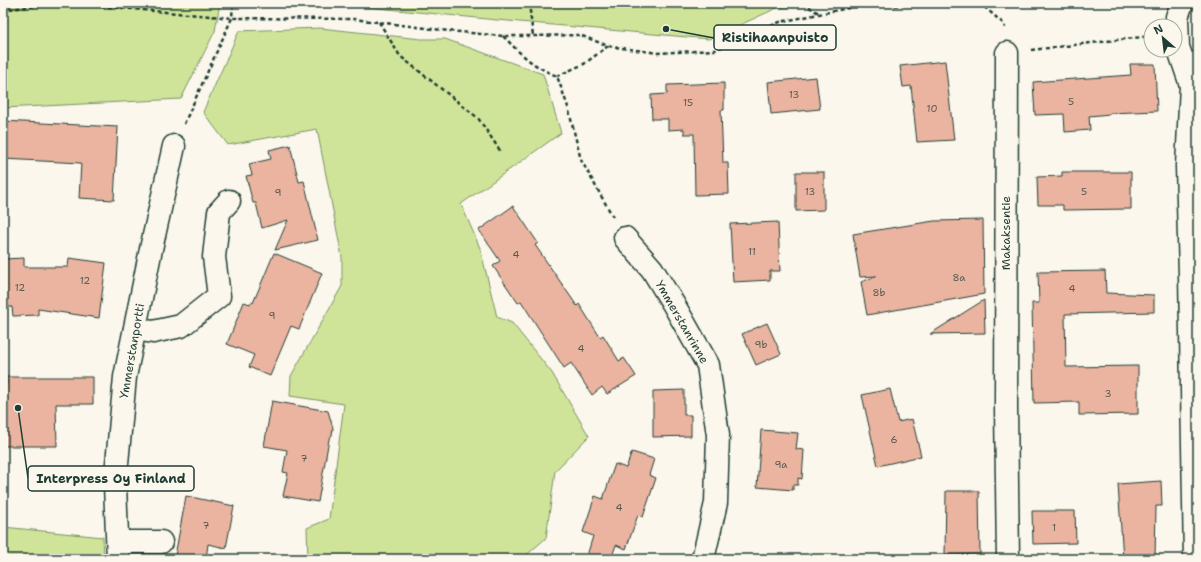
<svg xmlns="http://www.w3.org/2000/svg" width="1201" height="562" font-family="'Shantell Sans',sans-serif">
	<rect width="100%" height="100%" fill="#fbf7ec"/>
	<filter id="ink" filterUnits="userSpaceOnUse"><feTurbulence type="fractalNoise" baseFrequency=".025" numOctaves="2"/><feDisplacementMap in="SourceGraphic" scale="8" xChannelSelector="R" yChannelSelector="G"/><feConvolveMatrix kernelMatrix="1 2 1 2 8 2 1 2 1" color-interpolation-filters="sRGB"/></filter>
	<g filter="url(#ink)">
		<!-- green -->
		<g fill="#d0e499" stroke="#789066">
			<path d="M3,3H220L215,31L181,99L3,108Z"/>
			<path d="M328,3H826V4L777,8L709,39L497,20Z"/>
			<path d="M320,28L421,39H445L543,74L561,133L461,204L480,248L497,317L512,323L552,373L589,436L555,471L546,538L522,559H308L307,528L329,519L344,404L290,396L291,376L342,286V257L317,129L228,145L203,112L239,31Z"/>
			<path d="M3,527L103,537L104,559H3Z"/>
		</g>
		<!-- building -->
		<g fill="#ebb4a0" stroke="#1f3d34">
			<path d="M945,61L954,140L917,142L911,86L903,87L900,66Z"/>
			<path d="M1130,64H1155L1157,111L1110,113V114L1089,116L1090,130L1065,132L1064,114L1035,115L1033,82L1131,75Z"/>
			<path d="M816,77L820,109L771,114L768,82Z"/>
			<path d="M724,83V110H721L723,163H728L729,194L695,195L694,134H684V129L668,130V119H652L651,95L667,94V85Z"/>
			<path d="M3,121L118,127L114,200L79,198L81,163L3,159Z"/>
			<path d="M290,145L299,182L304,181L318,240L275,250L288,220L262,228L256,203H253L246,176L252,175L249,164L271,159L269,150Z"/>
			<path d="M796,172H824V210L796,211Z"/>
			<path d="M1062,172H1131V209L1063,210V205H1038L1037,177L1062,176Z"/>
			<path d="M513,206L538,243L535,245L577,306L579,304L600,337L603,335L619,361L624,358L636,376L607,394L602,387L592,395L571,363L564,368L521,301L518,303L493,266L500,261L479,230Z"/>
			<path d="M983,220L984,294L867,315L861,282L877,276L860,277L853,234L934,221Z"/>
			<path d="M778,222L780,271H770V280L733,282L730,224Z"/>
			<path d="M274,253L322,273L299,329L291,326L270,376L249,367L254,355L227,344L244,302L250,304L251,302L253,303Z"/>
			<path d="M24,258V267H68L69,258L106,263L99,318L38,309V315L13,316L12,307H3V259Z"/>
			<path d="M1105,271L1106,293L1154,295V312L1065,314L1066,367L1138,366V414L1079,415V402L1034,403L1032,303H1039L1038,272Z"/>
			<path d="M984,300L985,333L930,334Z"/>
			<path d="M767,323L781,354L756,365L742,334Z"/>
			<path d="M6,377H93V404H56L57,446H3V384H7Z"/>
			<path d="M890,389L898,422L912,419L921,456L878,466L862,395Z"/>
			<path d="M684,390V415H691V436L653,437V391Z"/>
			<path d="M272,401L328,411L333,428L332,435L329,439L318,502L283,496L288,473L283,472L287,450L264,446Z"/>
			<path d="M761,430L798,433L796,449L804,450L802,479L798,478V485H793V490L757,487Z"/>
			<path d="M632,452L654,459L649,475L656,478L643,517L638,515L626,549L616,545L611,559H586L593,536L583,532L595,496L603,499L615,464L626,468Z"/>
			<path d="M1161,481L1162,506H1156L1155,559H1123L1118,484Z"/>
			<path d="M946,491H979L980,554L945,555Z"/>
			<path d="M186,496L234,506L226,548L208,544L206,559H189L175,556Z"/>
			<path d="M1032,511H1075L1076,543L1033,544Z"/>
		</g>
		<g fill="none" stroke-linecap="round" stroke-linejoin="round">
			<defs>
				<g id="minor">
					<path d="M1182,3L1177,17L1178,47L1191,85"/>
					<path d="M1007,53L1006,407L1008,559"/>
					<path d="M625,238L652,269L674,305L708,365L718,435L716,503L703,559"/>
					<path d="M135,329L153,332L181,326L219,296L214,257L219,212L229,201"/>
					<path d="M118,542H161"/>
					<path d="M118,559L115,485L125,377L151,249L174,146"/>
					<path d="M1195,559L1190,275L1187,166L1191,85L1198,62"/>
				</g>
			</defs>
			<!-- minor casing -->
			<use href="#minor" stroke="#1f3d34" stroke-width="25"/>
			<!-- path -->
			<g stroke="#1f3d34" stroke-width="2.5" stroke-dasharray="4 3" stroke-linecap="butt">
				<path d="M66,3L232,18L354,19L449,31L503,36H533L580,35L608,46L658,53L715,50L780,22L858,6L981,4L1004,24L1005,28"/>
				<path d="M529,3L533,36"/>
				<path d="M803,3L820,14"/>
				<path d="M3,12L9,9L64,3"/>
				<path d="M379,22L400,56L478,118L501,152"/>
				<path d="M503,36C521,54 532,66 557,76L568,107L581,160L613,217"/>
				<path d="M1031,50L1151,36"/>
				<path d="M557,76L584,64L608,46"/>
				<path d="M184,124L232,18L233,3"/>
			</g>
			<!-- minor -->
			<use href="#minor" stroke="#fbf7ec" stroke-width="22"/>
		</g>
	</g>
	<g text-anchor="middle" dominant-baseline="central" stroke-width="3.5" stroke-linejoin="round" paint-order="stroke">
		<!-- number labels -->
		<g font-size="10" fill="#525b4f">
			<text x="794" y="94">13</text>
			<text x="1071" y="101">5</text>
			<text x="688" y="102">15</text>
			<text x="932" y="108">10</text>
			<text x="810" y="191">13</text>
			<text x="1084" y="191">5</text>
			<text x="278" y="192">9</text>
			<text x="752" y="251">11</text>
			<text x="516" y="254">4</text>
			<text x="959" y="277">8a</text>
			<text x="85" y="280">12</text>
			<text x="20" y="287">12</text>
			<text x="1072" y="288">4</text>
			<text x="879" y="292">8b</text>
			<text x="272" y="315">9</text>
			<text x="761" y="344">9b</text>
			<text x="581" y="348">4</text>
			<text x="1108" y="393">3</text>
			<text x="894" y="439">6</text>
			<text x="304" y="458">7</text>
			<text x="781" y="464">9a</text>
			<text x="619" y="507">4</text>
			<text x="206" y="525">7</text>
			<text x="1054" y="527">1</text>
		</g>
		<!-- street labels -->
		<g font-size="12" fill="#1f3d34" stroke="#fbf7ec">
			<text transform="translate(1006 233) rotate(-90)">Makaksentie</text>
			<text transform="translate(682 322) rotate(60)">Ymmerstanrinne</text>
			<text transform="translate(132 351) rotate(-80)">Ymmerstanportti</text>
		</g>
	</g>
	<!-- callouts -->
	<path fill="none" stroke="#1f3d34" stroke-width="1.5" d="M666 29L714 38M18 408L28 478"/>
	<g fill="#1f3d34" stroke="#fbf7ec" stroke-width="1.5">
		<circle cx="666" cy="29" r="4"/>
		<circle cx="18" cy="408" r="4"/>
	</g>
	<g fill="#fbf7ec" stroke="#1f3d34" stroke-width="1.5">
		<rect x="714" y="25" width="122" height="25" rx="4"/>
		<rect x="28" y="466" width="166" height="25" rx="4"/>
	</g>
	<g font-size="13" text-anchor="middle" font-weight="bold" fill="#1f3d34">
		<text x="775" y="42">Ristihaanpuisto</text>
		<text x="111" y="483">Interpress Oy Finland</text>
	</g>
	<!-- margin -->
	<rect width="1201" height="562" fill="none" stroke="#fbf7ec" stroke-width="16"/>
	<rect x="8" y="8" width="1185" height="546" fill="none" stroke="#1f3d34" stroke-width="1.5" filter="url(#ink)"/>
	<!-- north arrow -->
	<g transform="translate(1163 38) rotate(332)"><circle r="19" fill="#fbf7ec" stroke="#a3ada2"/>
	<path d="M0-3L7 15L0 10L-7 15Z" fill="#1f3d34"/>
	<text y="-6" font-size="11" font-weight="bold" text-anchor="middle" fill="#1f3d34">N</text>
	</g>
</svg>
